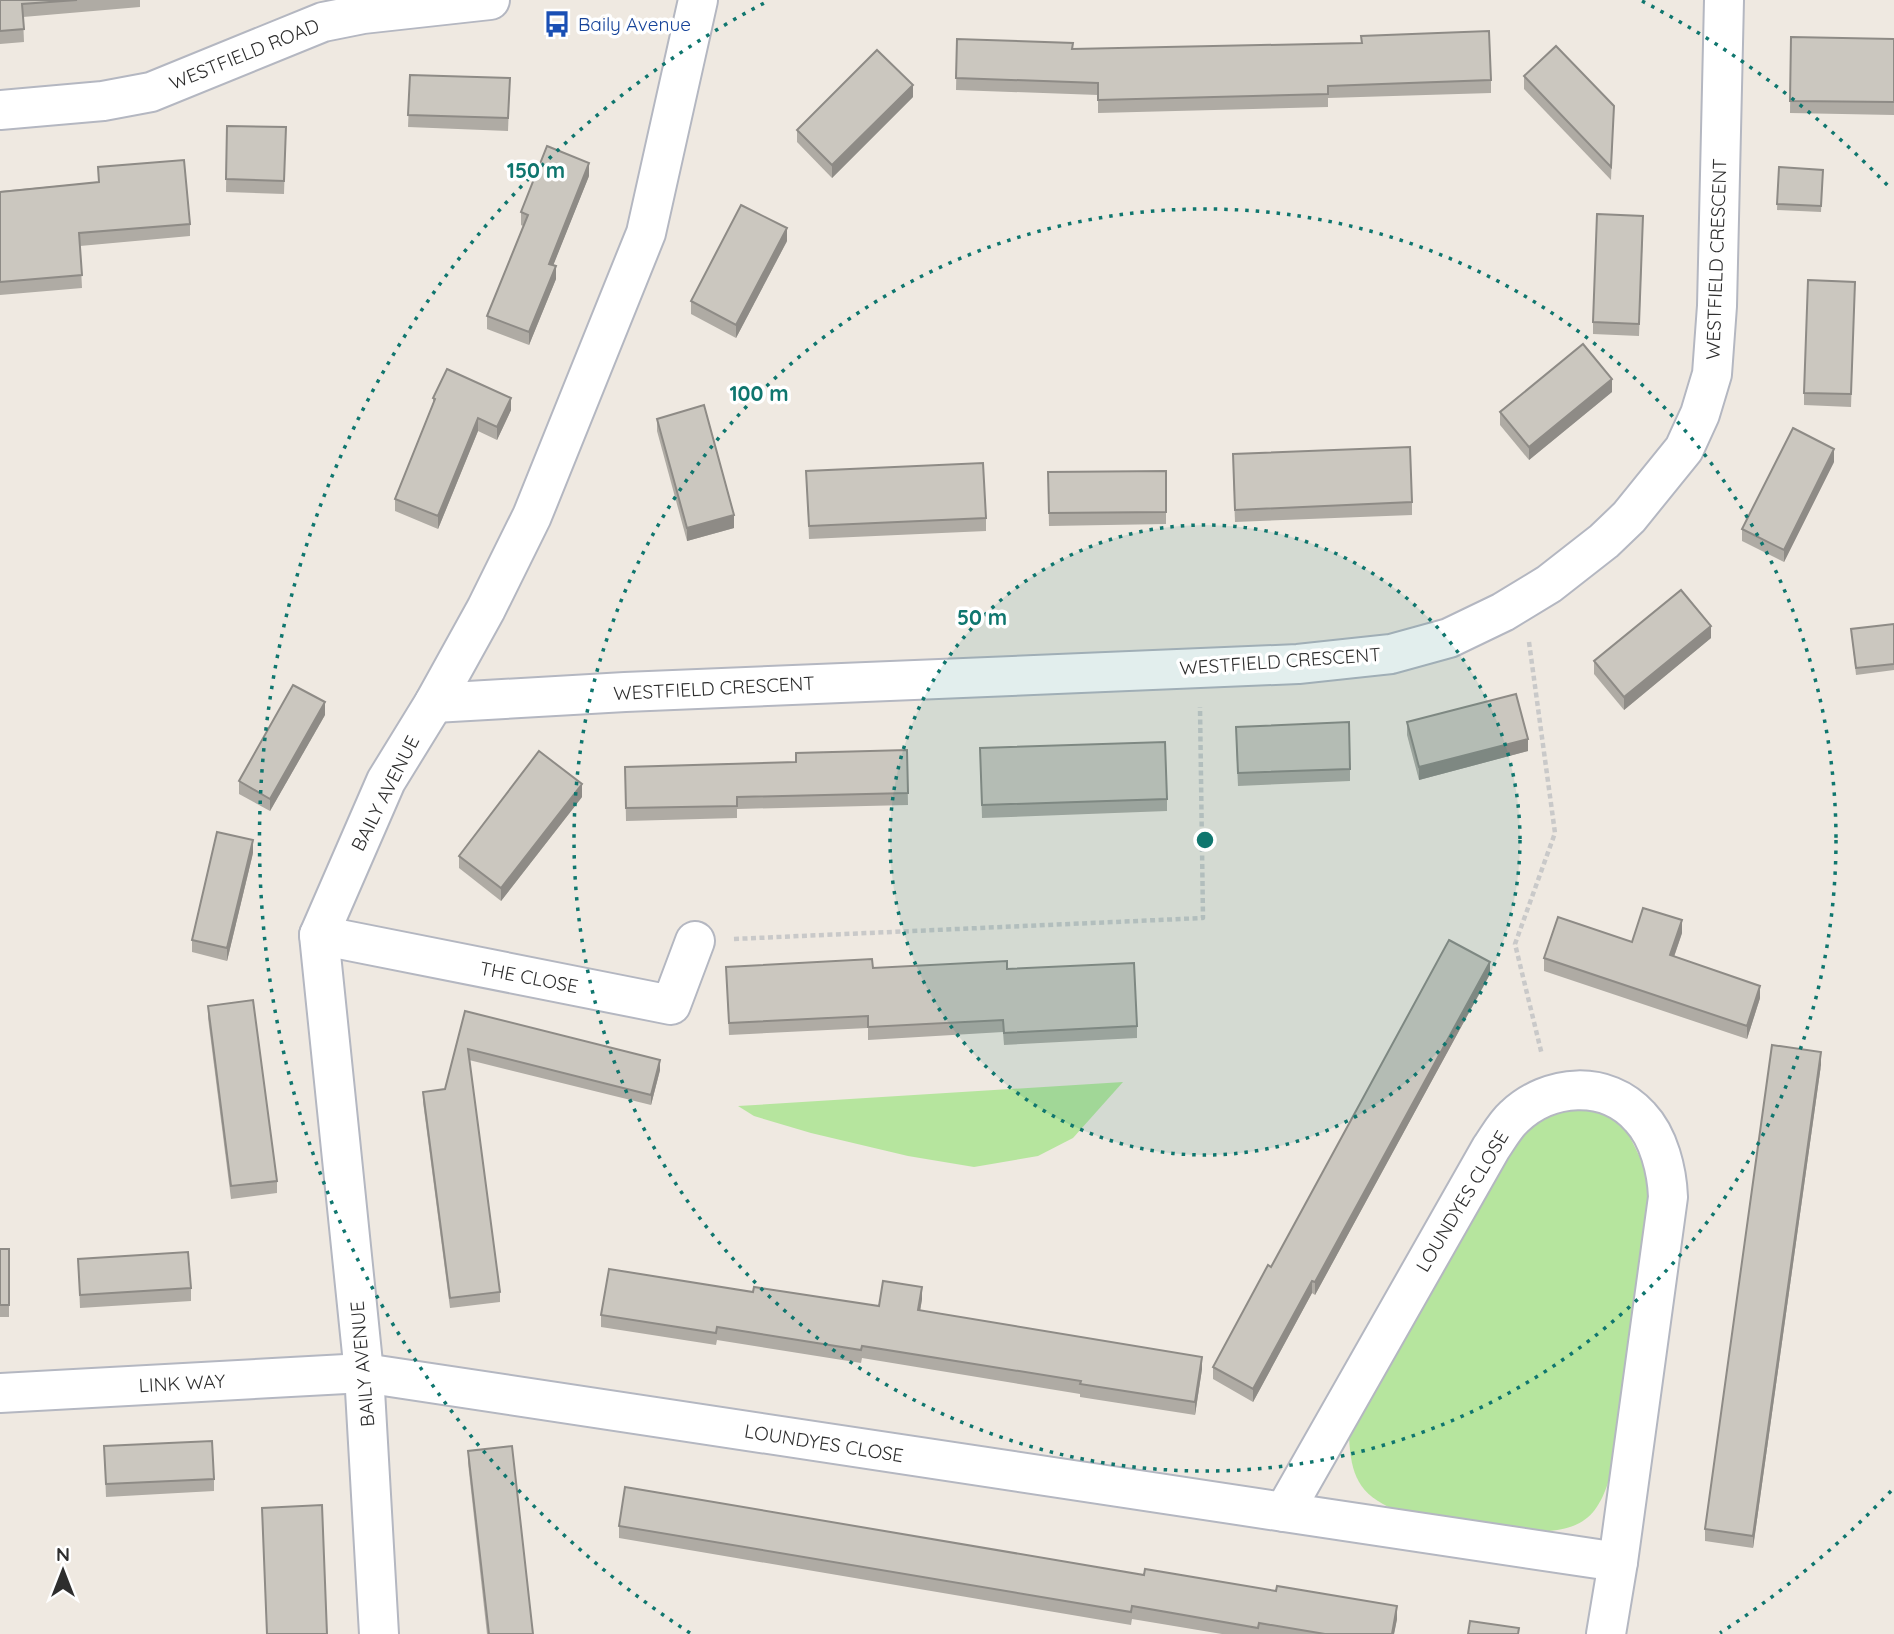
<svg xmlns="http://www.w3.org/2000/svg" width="1894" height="1634" font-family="Quicksand,sans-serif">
	<rect width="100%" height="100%" fill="#efe9e1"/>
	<!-- green -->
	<g fill="#b6e59e">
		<path d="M1123,1082L1073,1138L1038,1156L974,1167L908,1156L811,1133L754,1116L738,1106Z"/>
		<path d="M1578,1107L1615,1117L1627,1131L1649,1176V1198L1609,1480C1598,1514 1584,1528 1549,1531L1395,1510C1358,1494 1351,1475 1349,1437L1509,1147L1541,1116Z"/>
	</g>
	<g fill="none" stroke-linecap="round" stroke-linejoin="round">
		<defs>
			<g id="minor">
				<path d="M0,110L103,101L151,92L323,22L363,14L490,0"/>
				<path d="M434,703L625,692L1298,664L1391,654L1449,638L1503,612L1549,584L1604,541L1629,517L1684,449L1700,414L1712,374L1717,306L1724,0"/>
				<path d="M319,935L671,1005L695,941"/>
				<path d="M0,1393L364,1373L1284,1512L1491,1148C1498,1138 1505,1125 1514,1117C1549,1084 1606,1079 1640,1117C1659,1137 1667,1171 1668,1197L1618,1562L1606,1634"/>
				<path d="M1284,1512L1618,1562"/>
				<path d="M379,1634L364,1373L319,935L386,781L434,703L486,609L532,516L646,233L698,0"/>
			</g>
		</defs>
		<!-- minor casing -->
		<use href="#minor" stroke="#b4b7c1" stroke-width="42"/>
		<!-- path -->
		<g stroke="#c9c9c9" stroke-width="4.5" stroke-dasharray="5 3.5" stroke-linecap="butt">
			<path d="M1529,642L1555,833L1515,944L1542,1055"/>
			<path d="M734,939L1203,918L1200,707"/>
		</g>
		<!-- minor -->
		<use href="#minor" stroke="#fff" stroke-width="38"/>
	</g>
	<!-- wall -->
	<g fill="#afaba4">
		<path d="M0,0H140V7L23,17L24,42L0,44Z"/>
		<path d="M1791,37L1894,39V115L1790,113Z"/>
		<path d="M957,39L1072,49L1491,80V93L1328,98V107L1098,113V95L956,90Z"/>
		<path d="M410,75L510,78L508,131L408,127Z"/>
		<path d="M1524,76L1614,106L1611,180L1524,89Z"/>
		<path d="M913,97L832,178L797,142V130Z"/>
		<path d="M227,126L286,127L284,194L226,192Z"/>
		<path d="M98,167L190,224V236L80,246L82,288L0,295V191L98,182Z"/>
		<path d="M1779,167L1823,170L1821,212L1777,210Z"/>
		<path d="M589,176L553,265L556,279L529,345L487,329V316L523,226L521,225V212Z"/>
		<path d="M1643,228L1639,336L1593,334V322Z"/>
		<path d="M787,241L736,338L691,314V301Z"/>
		<path d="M1855,282L1851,407L1804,405V393Z"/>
		<path d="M1612,392L1529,460L1500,425V412Z"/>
		<path d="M433,398L511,410L497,440L478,431L438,529L395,511V499L433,403Z"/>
		<path d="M657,419L734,528L687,541L657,431Z"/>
		<path d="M1834,462L1784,562L1742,541V529Z"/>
		<path d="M1233,467L1412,502V515L1235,522Z"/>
		<path d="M806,471L986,518V531L809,539Z"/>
		<path d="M1166,471V524L1049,526L1048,472Z"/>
		<path d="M1894,624V670L1856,675L1851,629Z"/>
		<path d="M1711,638L1624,710L1594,674V661Z"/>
		<path d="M325,715L270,811L239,794V781Z"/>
		<path d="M1407,722L1528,751L1419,780L1407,735Z"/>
		<path d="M1236,739L1350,769V781L1238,786Z"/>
		<path d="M980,748L1167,799V811L982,818Z"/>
		<path d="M907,750L908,805L737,809V818L626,821L625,767L796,762Z"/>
		<path d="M582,797L501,901L459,868V856Z"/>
		<path d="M253,853L227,961L192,952V940Z"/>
		<path d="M1682,933L1674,957L1760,998L1747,1039L1544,971V958Z"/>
		<path d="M726,967L1007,969L1137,1026V1038L1004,1045L1003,1032L868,1040V1028L729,1035Z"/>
		<path d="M1490,974L1315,1295L1312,1293L1253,1402L1213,1379V1367L1271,1267Z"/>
		<path d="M208,1006L277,1181V1193L231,1199L208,1018Z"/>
		<path d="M465,1011L660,1070L651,1105L469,1060L500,1292V1302L450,1308L423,1102V1092L445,1089Z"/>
		<path d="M1821,1065L1753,1548L1705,1541V1529Z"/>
		<rect x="0" y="1249" width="9" height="68"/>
		<path d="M78,1259L191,1288V1301L80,1308Z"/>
		<path d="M753,1292L879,1306L922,1299L920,1311L1202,1369L1195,1415L1080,1397V1394L862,1358L861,1363L717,1340L716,1345L601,1327V1315Z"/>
		<path d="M104,1446L214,1479V1491L106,1497Z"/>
		<path d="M468,1451L533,1634H487L468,1463Z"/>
		<path d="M619,1526L1397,1619L1394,1634H1222L1132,1619L1131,1625L619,1538Z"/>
	</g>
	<!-- shaded-wall -->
	<g fill="#8e8b86">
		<path d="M913,85V97L832,178V165Z"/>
		<path d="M589,163V176L549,276V264Z"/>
		<path d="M787,228V241L736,338V325Z"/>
		<path d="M556,266V279L529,345V332Z"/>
		<path d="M1612,379V392L1529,460V447Z"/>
		<path d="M511,398V410L497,440V427Z"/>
		<path d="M478,418V431L438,529V516Z"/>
		<path d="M1834,449V462L1784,562V550Z"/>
		<path d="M734,515V528L687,541V528Z"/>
		<path d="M1711,626V638L1624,710V697Z"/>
		<path d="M325,702V715L270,811V799Z"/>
		<path d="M1528,739V751L1419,780V767Z"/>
		<path d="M582,784V797L501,901V888Z"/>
		<path d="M253,840V853L227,961V948Z"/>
		<path d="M1682,920V933L1670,968V955Z"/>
		<path d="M1490,962V974L1315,1295V1282Z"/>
		<path d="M1760,986V998L1747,1039V1026Z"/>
		<path d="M1821,1052V1065L1753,1548V1536Z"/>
		<path d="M660,1060V1070L651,1105V1095Z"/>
		<path d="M1312,1281V1293L1253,1402V1389Z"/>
		<path d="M922,1287V1299L918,1323V1310Z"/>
		<path d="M1202,1357V1369L1195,1415V1402Z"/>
		<path d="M1397,1606V1619L1394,1634H1392Z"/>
	</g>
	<!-- building -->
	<g fill="#cbc7bf" stroke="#8e8b86" stroke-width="2">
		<path d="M0,0H77L22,4L24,29L0,31Z"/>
		<path d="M1489,31L1491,80L1328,86V94L1098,100V83L956,78L957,39L1073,43L1072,49L1362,43L1361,36Z"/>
		<path d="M1791,37L1894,39V102L1790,101Z"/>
		<path d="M1556,46L1614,106L1611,167L1524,76Z"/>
		<path d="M877,50L913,85L832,165L797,130Z"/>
		<path d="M410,75L510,78L508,118L408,115Z"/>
		<path d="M227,126L286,127L284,181L226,179Z"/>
		<path d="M547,146L589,163L549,264L556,266L529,332L487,316L528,215L521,212Z"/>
		<path d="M184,160L190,224L79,233L82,275L0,282V192L99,182L98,167Z"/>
		<path d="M1779,167L1823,170L1821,206L1777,204Z"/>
		<path d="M741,205L787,228L736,325L691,301Z"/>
		<path d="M1597,214L1643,216L1639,324L1593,322Z"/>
		<path d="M1808,280L1855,282L1851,394L1804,393Z"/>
		<path d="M1583,344L1612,379L1529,447L1500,412Z"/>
		<path d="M447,369L511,398L497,427L478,418L438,516L395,499L435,399L433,398Z"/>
		<path d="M704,405L734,515L687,528L657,419Z"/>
		<path d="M1793,428L1834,449L1784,550L1742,529Z"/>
		<path d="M1410,447L1412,502L1235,510L1233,454Z"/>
		<path d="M983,463L986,518L809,526L806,471Z"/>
		<path d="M1166,471V512L1049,513L1048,472Z"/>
		<path d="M1681,590L1711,626L1624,697L1594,661Z"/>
		<path d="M1894,624V664L1856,668L1851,629Z"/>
		<path d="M293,685L325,702L270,799L239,781Z"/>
		<path d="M1516,694L1528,739L1419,767L1407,722Z"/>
		<path d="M1349,722L1350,769L1238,773L1236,727Z"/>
		<path d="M1165,742L1167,799L982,805L980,748Z"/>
		<path d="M907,750L908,793L737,797V806L626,808L625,767L796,762V753Z"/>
		<path d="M539,751L582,784L501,888L459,856Z"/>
		<path d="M217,832L253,840L227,948L192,940Z"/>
		<path d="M1643,908L1682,920L1670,955L1760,986L1747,1026L1544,958L1558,917L1632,942Z"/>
		<path d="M1449,940L1490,962L1315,1282L1312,1281L1253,1389L1213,1367L1268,1265L1271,1267Z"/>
		<path d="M872,959L873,968L1007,961V969L1134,963L1137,1026L1004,1033L1003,1020L868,1027V1016L729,1023L726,967Z"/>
		<path d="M253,1000L277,1181L231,1186L208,1006Z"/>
		<path d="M465,1011L660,1060L651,1095L468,1049L500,1292L450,1298L423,1092L445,1089Z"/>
		<path d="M1772,1045L1821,1052L1753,1536L1705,1529Z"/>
		<rect x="0" y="1249" width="9" height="56"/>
		<path d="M188,1252L191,1288L80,1295L78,1259Z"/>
		<path d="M609,1269L753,1292L754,1287L879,1306L883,1281L922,1287L918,1310L1202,1357L1195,1402L1080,1384L1081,1381L862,1346L861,1350L717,1327L716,1333L601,1315Z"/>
		<path d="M212,1441L214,1479L106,1484L104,1446Z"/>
		<path d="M512,1446L533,1634H489L468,1451Z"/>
		<path d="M625,1487L1144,1575L1145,1569L1276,1591L1277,1586L1397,1606L1392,1634H1325L1259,1623L1258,1628L1132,1606L1131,1612L619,1526Z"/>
		<path d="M322,1505L327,1634H267L262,1508Z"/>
		<path d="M1470,1621L1519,1628L1518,1634H1468Z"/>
	</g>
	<!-- distance rings -->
	<circle cx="1205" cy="840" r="315" fill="#0f766e" fill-opacity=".12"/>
	<g fill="none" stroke="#0f766e" stroke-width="3.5" stroke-dasharray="3.5 7">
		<circle cx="1205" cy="840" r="315"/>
		<circle cx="1205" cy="840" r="631"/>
		<path d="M1891 1491A946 946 0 0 1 1720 1633M690 1633A946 946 0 0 1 768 1M1642 1A946 946 0 0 1 1891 189"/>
	</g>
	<!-- icons -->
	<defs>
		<symbol id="bus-bare" viewBox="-9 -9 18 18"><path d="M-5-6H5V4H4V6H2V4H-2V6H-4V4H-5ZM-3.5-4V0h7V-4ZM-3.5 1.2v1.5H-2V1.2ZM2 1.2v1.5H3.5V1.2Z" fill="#1a4fb4" stroke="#fff" stroke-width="2.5" paint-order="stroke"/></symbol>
	</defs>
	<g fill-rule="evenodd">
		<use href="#bus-bare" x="538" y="5" width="38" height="38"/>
	</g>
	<g text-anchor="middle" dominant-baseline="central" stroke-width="7" stroke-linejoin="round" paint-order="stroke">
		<!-- transit labels -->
		<g font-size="19" fill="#164399" stroke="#fff" text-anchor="start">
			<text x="578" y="24">Baily Avenue</text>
		</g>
		<!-- street labels -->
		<g font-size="19" fill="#2e2e2e" stroke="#fff">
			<text transform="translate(244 54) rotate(-22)">WESTFIELD ROAD</text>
			<text transform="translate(1716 259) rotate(-88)">WESTFIELD CRESCENT</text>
			<text transform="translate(1280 661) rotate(-4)">WESTFIELD CRESCENT</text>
			<text transform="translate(714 688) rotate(-3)">WESTFIELD CRESCENT</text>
			<text transform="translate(385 793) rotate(-63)">BAILY AVENUE</text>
			<text transform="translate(529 977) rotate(11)">THE CLOSE</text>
			<text transform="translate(1462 1201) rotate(-59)">LOUNDYES CLOSE</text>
			<text transform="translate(362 1364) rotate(-95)">BAILY AVENUE</text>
			<text transform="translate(182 1383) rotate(-3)">LINK WAY</text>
			<text transform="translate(824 1443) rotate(9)">LOUNDYES CLOSE</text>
		</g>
	</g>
	<circle cx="1205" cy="840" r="10" fill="#0f766e" stroke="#fff" stroke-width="3.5"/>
	<g font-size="21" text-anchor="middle" font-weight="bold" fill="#0f766e" stroke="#fff" stroke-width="7" stroke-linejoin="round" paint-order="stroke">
		<text x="536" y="178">150 m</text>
		<text x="759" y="401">100 m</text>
		<text x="982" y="625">50 m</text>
	</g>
	<!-- north arrow -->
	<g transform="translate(63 1571)" stroke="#ffffff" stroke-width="5" paint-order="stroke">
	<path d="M0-5L12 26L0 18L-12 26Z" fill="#2e2e2e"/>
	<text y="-10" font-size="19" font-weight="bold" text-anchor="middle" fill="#2e2e2e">N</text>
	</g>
</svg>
